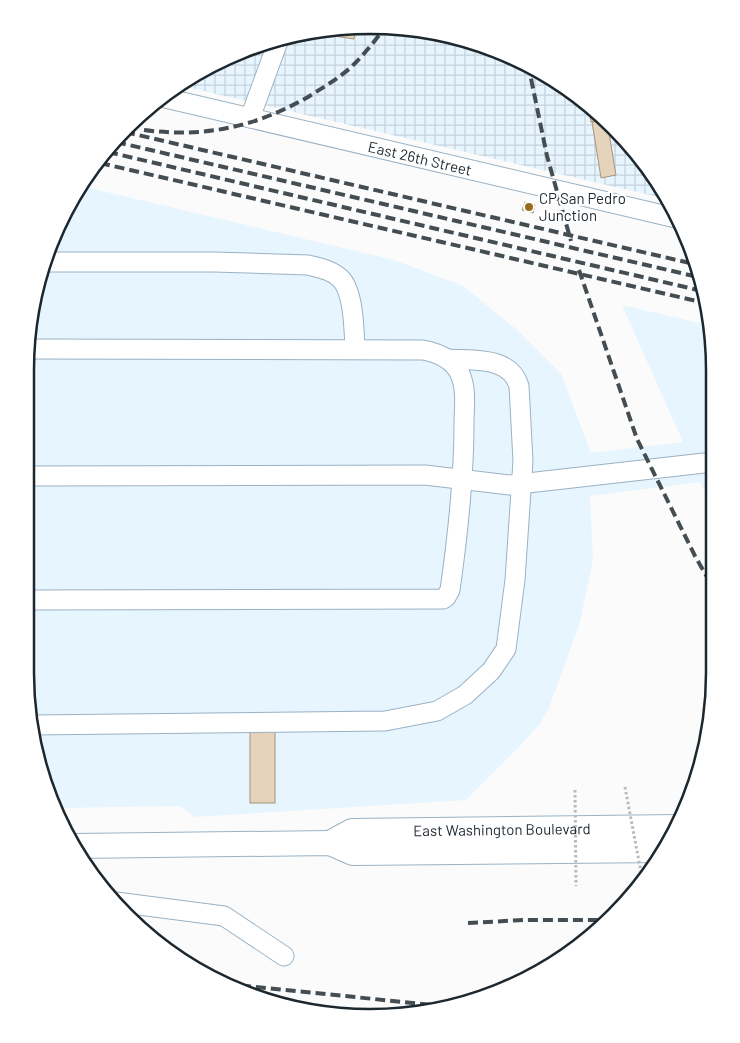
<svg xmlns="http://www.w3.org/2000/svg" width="740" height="1043" font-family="Barlow,sans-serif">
	<defs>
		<pattern id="industrial-grid" width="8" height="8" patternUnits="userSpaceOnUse" patternTransform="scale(1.25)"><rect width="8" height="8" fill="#e7f5ff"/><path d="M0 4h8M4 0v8" fill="none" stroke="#c6d2db"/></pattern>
	</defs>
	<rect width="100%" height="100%" fill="#fbfbfb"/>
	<!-- built -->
	<path fill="#e7f5ff" d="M81,186L394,260L463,286L516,329L561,374L591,453L683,442L622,305L712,326L713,509L700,482L590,496L593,560L580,622L549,708L539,725L514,752L466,800L194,817L180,806L57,808L37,763L25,673L32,302L71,198Z"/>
	<!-- industrial -->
	<path fill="url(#industrial-grid)" d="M392,26L459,37L522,60L580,96L629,142L667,199L178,85L197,71L259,43L325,28Z"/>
	<!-- building -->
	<g fill="#e5d3bb" stroke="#a5947d">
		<path d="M356,27L354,39L308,32L325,28Z"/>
		<path d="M588,104L605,120L591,122Z"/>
		<path d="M605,120L607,121L616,175L601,178L592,122Z"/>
		<path d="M525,202L535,205L533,213L522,210Z"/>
		<rect x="250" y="727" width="25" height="76"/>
	</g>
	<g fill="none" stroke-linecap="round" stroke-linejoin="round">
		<defs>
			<g id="minor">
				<path id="s1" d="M161,97L680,219"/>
				<path d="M250,118L279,39"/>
				<path d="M47,262H214L308,265C320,268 332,270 341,279C354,293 354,331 355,349"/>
				<path d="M29,476L425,475L510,485L713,462"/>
				<path d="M26,600L443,599L446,597L450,590C458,534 464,481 464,423C464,408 467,389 460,374C453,359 439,353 423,350L31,349"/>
				<path d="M32,725L385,721L437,711L465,695L491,671L506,649L515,580L523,461L519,386C510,356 474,361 448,359"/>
				<path d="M116,902L224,916L284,956"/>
			</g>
			<g id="major">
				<path id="s2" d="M330,843L352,831L678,827"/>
				<path d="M75,846L330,843L353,853L664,850"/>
			</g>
		</defs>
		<!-- minor casing -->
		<use href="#minor" stroke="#99b2c5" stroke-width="21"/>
		<!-- major casing -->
		<use href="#major" stroke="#99b2c5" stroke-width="26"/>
		<!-- minor -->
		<use href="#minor" stroke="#fff" stroke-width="19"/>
		<!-- major -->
		<use href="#major" stroke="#fff" stroke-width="24"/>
		<!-- rail -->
		<g stroke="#444d52" stroke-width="4" stroke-dasharray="10 5" stroke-linecap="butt">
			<path d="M528,64L547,156L571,241"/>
			<path d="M144,130C205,138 255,127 308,97C322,88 336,80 349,69C363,56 375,41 386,26"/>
			<path d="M125,132L694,264"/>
			<path d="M116,142L698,277"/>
			<path d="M108,152L702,291"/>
			<path d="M100,163L705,303"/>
			<path d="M579,270L637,439L695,556L714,589"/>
			<path d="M468,923L524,920H609"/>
			<path d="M226,984L443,1006"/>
			<path d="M280,1003L401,1015"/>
		</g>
		<!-- path-bridge -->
		<g stroke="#b7babc" stroke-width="3" stroke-dasharray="2.5 2.5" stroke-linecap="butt">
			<path d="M625,787L643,883"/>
			<path d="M575,790L576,886"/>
		</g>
	</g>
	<!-- markers -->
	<circle fill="#9a6c1d" stroke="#fff" stroke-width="2" cx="529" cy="207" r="5"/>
	<g text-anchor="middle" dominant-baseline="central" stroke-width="4.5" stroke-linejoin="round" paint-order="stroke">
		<!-- street labels -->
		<g font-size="15" fill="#1d272e" stroke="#fff">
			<text stroke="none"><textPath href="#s1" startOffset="266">East 26th Street</textPath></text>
			<text stroke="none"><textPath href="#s2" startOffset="175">East Washington Boulevard</textPath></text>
		</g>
		<!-- poi labels -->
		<g font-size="15" fill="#1d272e" stroke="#fff" text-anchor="start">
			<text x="539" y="198">CP San Pedro<tspan x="539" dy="17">Junction</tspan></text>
		</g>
	</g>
	<!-- crop -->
	<path d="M0 0H740V1043H0ZM370 34H370A336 336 0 0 1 706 370V673A336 336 0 0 1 370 1009H370A336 336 0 0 1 34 673V370A336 336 0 0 1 370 34Z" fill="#fff" fill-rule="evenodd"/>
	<path fill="none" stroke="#1d272e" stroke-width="2.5" d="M370 34H370A336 336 0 0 1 706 370V673A336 336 0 0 1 370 1009H370A336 336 0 0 1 34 673V370A336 336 0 0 1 370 34Z"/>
</svg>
